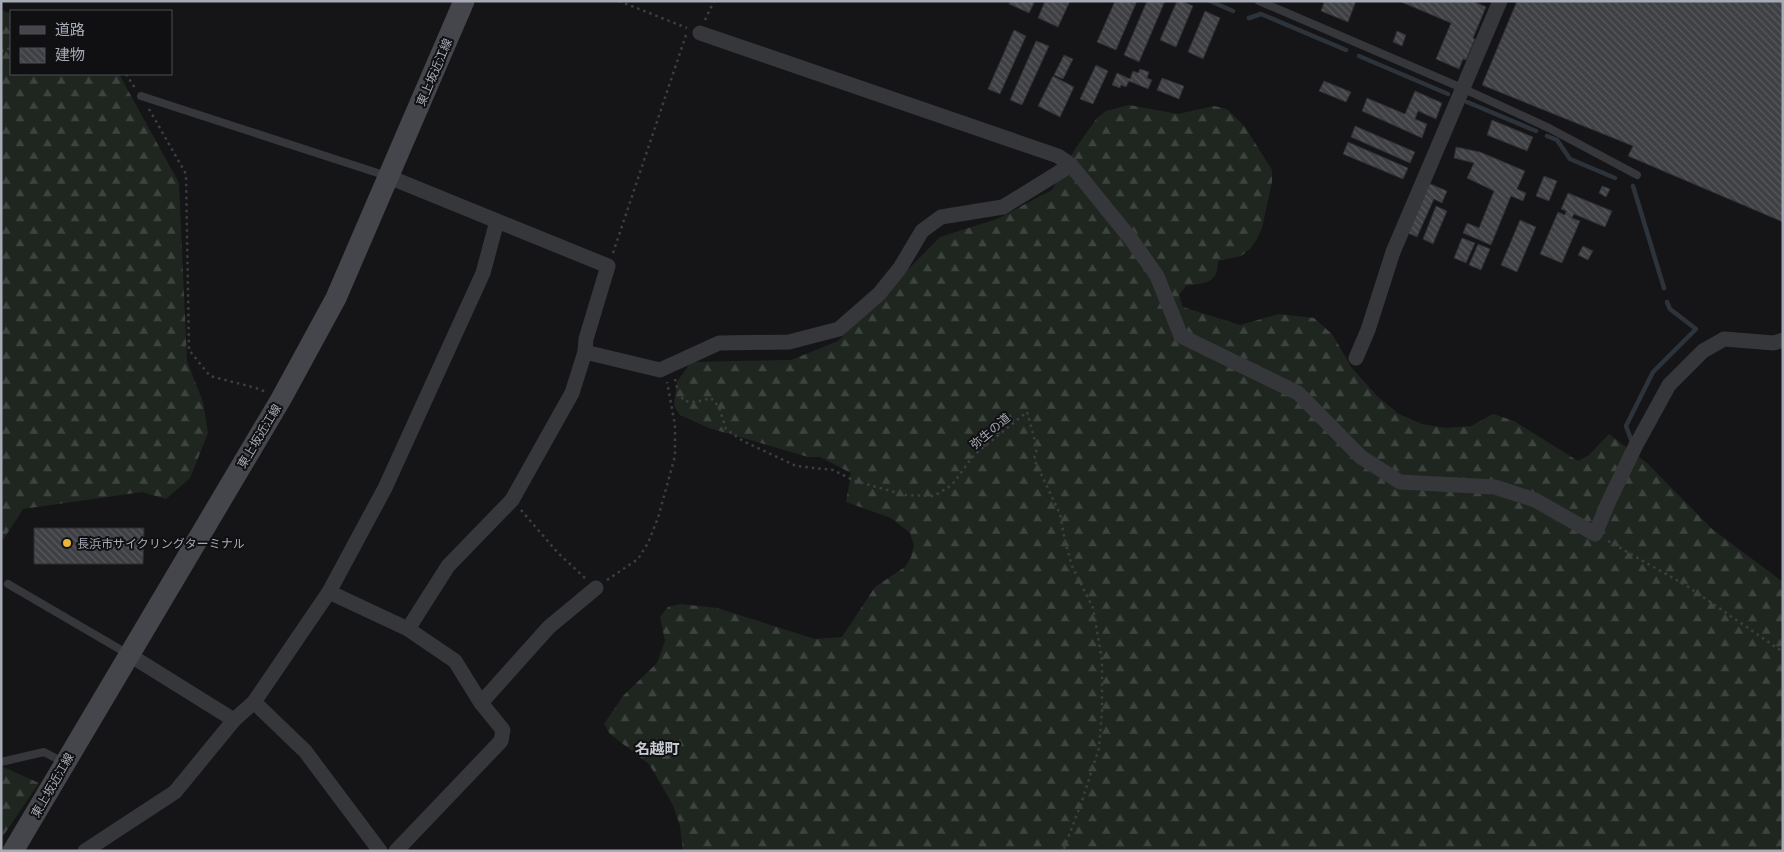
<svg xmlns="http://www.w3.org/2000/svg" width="1784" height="852" font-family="Poppins,'Noto Sans JP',sans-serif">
	<defs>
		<pattern id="forest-firs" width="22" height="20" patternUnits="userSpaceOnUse" patternTransform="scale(1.25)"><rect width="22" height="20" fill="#1f2620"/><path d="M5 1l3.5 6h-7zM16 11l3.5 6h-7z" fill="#3d433e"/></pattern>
		<pattern id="building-back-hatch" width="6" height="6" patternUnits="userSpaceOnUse" patternTransform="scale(1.25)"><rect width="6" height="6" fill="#3f4044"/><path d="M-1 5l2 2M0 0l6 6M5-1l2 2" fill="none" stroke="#58595d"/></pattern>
	</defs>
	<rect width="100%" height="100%" fill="#151517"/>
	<!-- forest -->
	<g fill="url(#forest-firs)">
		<path d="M1,10L11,14V74H119L179,183L187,361L203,402L208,433L190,478L166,499L142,492L23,509L1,543Z"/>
		<path d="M1129,105L1178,114L1214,106L1227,109L1245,127L1272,170V182L1262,228L1257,239L1250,249L1241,256L1218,261C1217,285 1206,282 1186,286L1179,295L1183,307L1240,325L1279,314L1314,318L1332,334L1352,368L1377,396L1399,414L1422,424L1446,428L1471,426L1493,414L1514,421L1578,461L1589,455L1609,434L1647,463L1712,529L1783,582V851H683L680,826L673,805L649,764L610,734L604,724L623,696L657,663L665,641L660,617L668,607L680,604L717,608L815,639L842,637L875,587L905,567L911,557L914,545L910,533L891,518L846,502L851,473L820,457H808L709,428L680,415L674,406L677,382L691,362L791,360L838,341L940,237L997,219L1052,190L1075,149L1097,118L1106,111Z"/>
		<path d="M1,766L39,783L1,839Z"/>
	</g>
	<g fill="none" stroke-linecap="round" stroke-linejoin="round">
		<!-- stream -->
		<g stroke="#2c333a" stroke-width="4.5">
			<path d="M1210,1L1233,11"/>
			<path d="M1249,18L1261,14L1346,50"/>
			<path d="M1359,56L1448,94"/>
			<path d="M1467,102L1536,131"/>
			<path d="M1547,136L1557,140L1570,159L1615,178"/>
			<path d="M1633,186L1664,288"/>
			<path d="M1632,442L1626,426L1653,372L1696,329L1670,309L1667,302"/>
		</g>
	</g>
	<!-- building -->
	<g fill="url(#building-back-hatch)" stroke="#2f2f33">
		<path d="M1010,1H1035L1029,13L1009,4Z"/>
		<path d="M1045,1H1070L1058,27L1038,18Z"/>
		<path d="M1115,1H1137L1116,50L1097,42Z"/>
		<path d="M1147,1H1165L1139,62L1124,55Z"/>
		<path d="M1177,1H1182L1193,6L1176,47L1160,40Z"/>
		<path d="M1320,1H1356L1348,22L1321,11L1324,3Z"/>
		<path d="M1399,1H1473L1486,7L1473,38L1475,39L1466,60L1463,59L1459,69L1436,59L1451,23Z"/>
		<path d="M1517,1H1783V222L1628,156L1633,146L1482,85Z"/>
		<path d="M1205,11L1220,18L1203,59L1188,52Z"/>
		<path d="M1014,30L1026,36L1000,94L988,89Z"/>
		<path d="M1397,31L1406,35L1402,46L1393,42Z"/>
		<path d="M1036,41L1049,46L1022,105L1010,100Z"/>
		<path d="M1064,55L1073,59L1063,79L1054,75Z"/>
		<path d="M1096,65L1108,71L1093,104L1080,99Z"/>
		<path d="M1140,69L1149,72L1147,78L1152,80L1148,89L1129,81L1126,87L1121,85L1120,88L1112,85L1117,73L1130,79L1133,71L1138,73Z"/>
		<path d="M1053,76L1074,87L1060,117L1038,106Z"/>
		<path d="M1162,78L1184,86L1179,99L1157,90Z"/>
		<path d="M1324,81L1351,92L1346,102L1319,91Z"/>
		<path d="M1415,91L1442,103L1436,119L1418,111L1415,119L1427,124L1422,138L1362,111L1367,98L1405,114Z"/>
		<path d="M1492,120L1533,137L1527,151L1487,135Z"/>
		<path d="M1355,126L1415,152L1410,163L1351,137Z"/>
		<path d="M1348,142L1408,168L1403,179L1343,154Z"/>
		<path d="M1456,147L1480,152L1525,171L1517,189L1526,193L1523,201L1511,196L1491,245L1463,233L1467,223L1479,228L1494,191L1467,178L1474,163L1454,158Z"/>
		<path d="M1544,176L1557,181L1549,201L1536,196Z"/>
		<path d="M1428,183L1447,191L1442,203L1434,199L1417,237L1406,232Z"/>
		<path d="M1602,186L1610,189L1606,197L1599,193Z"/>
		<path d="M1568,193L1612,211L1605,227L1574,214L1572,218L1580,221L1562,263L1540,254L1558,212L1565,215L1566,211L1561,209Z"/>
		<path d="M1436,206L1447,211L1433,244L1423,239Z"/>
		<path d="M1520,220L1536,227L1517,272L1501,265Z"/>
		<path d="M1462,238L1475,243L1466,263L1454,258Z"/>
		<path d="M1478,244L1490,249L1481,270L1469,265Z"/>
		<path d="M1583,246L1593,251L1588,260L1578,255Z"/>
		<path d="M34,528H144L143,564H34Z"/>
	</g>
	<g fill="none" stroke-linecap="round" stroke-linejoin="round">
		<!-- path -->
		<g stroke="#3c3e42" stroke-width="2.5" stroke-dasharray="2.5 4" stroke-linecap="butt">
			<path d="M619,1L687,28"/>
			<path d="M705,20L714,1"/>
			<path d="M1,51L11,48"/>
			<path d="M126,74L135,88"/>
			<path d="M149,109L186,174L189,350L210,376L256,388L266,392"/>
			<path d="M613,253L686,35"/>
			<path d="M675,379L678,391L684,401L696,402L711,398L719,407L726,429L743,441L796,466L833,470L855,481L905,495L934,496L952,485L974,455L1027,412L1037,448L1034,459L1060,514L1065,541L1072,566L1093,608L1102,660V712L1099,748L1081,804L1063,851"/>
			<path d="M521,510L558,553L585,578"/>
			<path d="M1608,541L1687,586L1783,652"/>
			<path d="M607,580L638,559L648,543L658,518L675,456V425L667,382"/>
		</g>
		<!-- lane -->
		<g stroke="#36373b" stroke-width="8">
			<path d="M1259,1L1462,88L1549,128L1637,175"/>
			<path d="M141,96L387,176"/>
			<path d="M8,584L128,654"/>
			<path d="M1,762L44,752L63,762"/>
		</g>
		<!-- street -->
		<g stroke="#36373b" stroke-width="15">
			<path d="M700,33L1058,156L1071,165L1131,239L1157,276L1181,336L1298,393L1361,457L1400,482L1495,487L1535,500L1595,534L1609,501L1635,447L1669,385L1703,351L1724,339L1774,343L1783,340"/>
			<path d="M585,352L660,370L719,343L789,342L839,329L879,294L900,268L922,231L941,217L1003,207L1071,165"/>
			<path d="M1356,358L1368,330L1393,252L1500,1"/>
			<path d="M329,592L408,629L455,661L481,703L503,730L501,741L396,851"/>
			<path d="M408,629L448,566L512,500L572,393L585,352L586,339L608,266L497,221"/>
			<path d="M128,654L234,720"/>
			<path d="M254,702L305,751L380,851"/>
			<path d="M481,703L549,627L596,588"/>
			<path d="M85,851L175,792L234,720L254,702L329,592L385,488L483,273L497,221L389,177"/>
		</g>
		<!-- secondary -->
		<path stroke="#44464b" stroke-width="21" d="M13,851L281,399L336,298L464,1"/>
	</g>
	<!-- markers -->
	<circle fill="#e9b53a" stroke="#101012" stroke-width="2" cx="67" cy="543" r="5"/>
	<g text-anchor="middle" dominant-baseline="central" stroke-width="4" stroke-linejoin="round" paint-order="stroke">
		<!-- street labels -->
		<g font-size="12" fill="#a7abb6" stroke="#101012">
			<text transform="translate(434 72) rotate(-67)">東上坂近江線</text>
			<text transform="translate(990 431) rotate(-40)">弥生の道</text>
			<text transform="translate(259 436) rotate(-59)">東上坂近江線</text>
			<text transform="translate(52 785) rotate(-60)">東上坂近江線</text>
		</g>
		<!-- poi labels -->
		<g font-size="12" fill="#a7abb6" stroke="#101012" text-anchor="start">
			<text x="77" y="543">長浜市サイクリングターミナル</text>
		</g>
		<!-- quarter labels -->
		<g font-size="15" font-weight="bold" fill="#c8cbd2" stroke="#101012">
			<text x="657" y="748">名越町</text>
		</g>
	</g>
	<!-- border -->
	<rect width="1784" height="852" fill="none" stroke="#a7abb6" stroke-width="5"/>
	<!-- legend -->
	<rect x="10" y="10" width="162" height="65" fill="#101012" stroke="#4c4e54"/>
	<rect x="20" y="26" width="25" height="8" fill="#44464b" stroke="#4c4e54"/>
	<text x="55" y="35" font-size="15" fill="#a7abb6">道路</text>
	<rect x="20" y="48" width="25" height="15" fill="url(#building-back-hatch)" stroke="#4c4e54"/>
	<text x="55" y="60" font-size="15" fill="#a7abb6">建物</text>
</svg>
